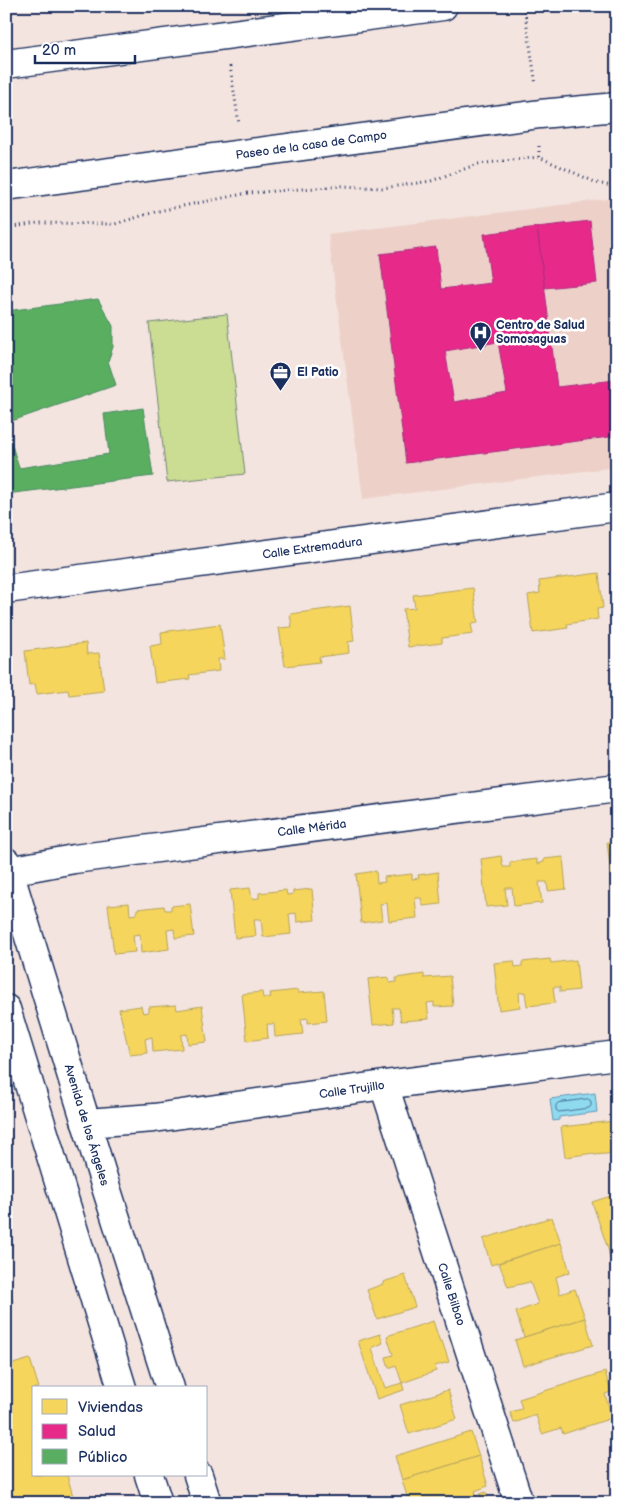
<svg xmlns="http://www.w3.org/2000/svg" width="623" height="1509" font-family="'Balsamiq Sans',sans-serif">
	<rect width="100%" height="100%" fill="#f4e4df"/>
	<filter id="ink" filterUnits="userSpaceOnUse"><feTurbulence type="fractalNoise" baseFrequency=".02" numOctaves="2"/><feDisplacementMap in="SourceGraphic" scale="10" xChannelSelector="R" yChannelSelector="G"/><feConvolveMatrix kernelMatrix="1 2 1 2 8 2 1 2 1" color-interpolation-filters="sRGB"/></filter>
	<g filter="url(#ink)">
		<!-- built -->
		<path fill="#edd1c9" d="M608,199L617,229V467L363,499L328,234Z"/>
		<!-- green -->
		<path fill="#cbdd92" stroke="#738678" d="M227,314L245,474L167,482L149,323Z"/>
		<!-- water -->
		<path fill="#8fdaef" stroke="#6196b5" d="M595,1093L597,1112L559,1117V1120L553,1121L550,1099Z"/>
		<!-- homes -->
		<g fill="#f6d55c" stroke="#b4a35d">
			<path d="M599,573L603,608L597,609L598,619L567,624L568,628L533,633L528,595L540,593L539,581Z"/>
			<path d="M473,588L478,623L471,624L473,634L442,638V643L408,647L403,609L415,608L413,595Z"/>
			<path d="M350,606L354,641L348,642L349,653L319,657L320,662L285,666L279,628L292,627L290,614Z"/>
			<path d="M220,624L225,659H218L219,671L189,675L190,679L155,683L150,646L162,644L161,632Z"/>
			<path d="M86,643L87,654L99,653L104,691L69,695L68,690L37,694L35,684L29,685L25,651Z"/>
			<path d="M617,841V891H613L607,842Z"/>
			<path d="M501,856L503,867H510V862L537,859V864L544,862V859L563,857L566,889L548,891L547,882H539L542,903L514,906L512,888H505L507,905L486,907L481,859Z"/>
			<path d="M376,871L377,883L385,882L384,877L412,874V879L419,878L418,875L438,872L441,904L423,906L421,898H415L417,918L389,921L387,903L380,904L382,920L361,923L356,874Z"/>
			<path d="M250,888L252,899L259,898V893L286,890L287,895L293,894V891L312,889L315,920L297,922L296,913L289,914L291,934L263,937L261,919H254L256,936L235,938L230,890Z"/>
			<path d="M129,903L130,915L137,914V909L164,906L165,910H171V906L190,904L194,936L175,938L174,929L167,930L169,949L141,953L140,934L133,935L135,952L114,954L108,905Z"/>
			<path d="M550,959L551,963L576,960L579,990L560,992V987H553L555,1003L527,1006L525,992L519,993L520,1007L499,1010L494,963L514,961L515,967L522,966V962Z"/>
			<path d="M424,974V978L450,976L453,1006L434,1007V1002L427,1003L429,1019L401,1021L399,1008H392L394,1023L373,1025L368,979L388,977L389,983L396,982V978Z"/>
			<path d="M298,990V993L324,991L327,1021L308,1023V1018L301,1019L303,1034L275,1037L274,1024H267L268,1038L247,1041L242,994L262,992L263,998L271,997L270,993Z"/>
			<path d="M176,1005L177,1010L202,1006L207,1042L188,1044L187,1034L181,1035L182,1049L153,1052L152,1037L145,1039L147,1053L130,1055L119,1009L141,1006L143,1013L149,1012V1007Z"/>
			<path d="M614,1111H617V1153L594,1155V1153L565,1157L561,1127L614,1121Z"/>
			<path d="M617,1194V1278L615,1279L608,1249L592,1202Z"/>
			<path d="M552,1217L561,1243L491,1265L483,1239Z"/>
			<path d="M561,1243L570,1272L556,1277L560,1294L575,1289L585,1318L524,1337L516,1312L538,1304L530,1282L508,1287L499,1263Z"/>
			<path d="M405,1275L415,1307L377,1319L367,1290L383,1284V1282Z"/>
			<path d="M6,1280L13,1302L6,1304Z"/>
			<path d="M585,1318L593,1345L523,1366L515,1340Z"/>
			<path d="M433,1321L440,1342L442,1341L449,1362L435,1366L436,1371L402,1383L396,1365L389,1368L386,1357L393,1355L387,1336Z"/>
			<path d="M380,1334L383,1343L372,1348L385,1388L402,1383L404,1390L377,1399L358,1341Z"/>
			<path d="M30,1359L39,1388H34V1475H67L75,1503H6V1366Z"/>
			<path d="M605,1372L611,1392L605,1394L612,1418L563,1434L561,1428L542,1434L536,1415L514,1423L510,1412L522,1409L519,1399Z"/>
			<path d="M448,1390L457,1419L409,1434L400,1405Z"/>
			<path d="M471,1432L479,1456L402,1480L395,1456Z"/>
			<path d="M479,1456L488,1486L475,1491L477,1497L459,1503H450L449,1500L439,1503H409L402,1480Z"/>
			<path d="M486,1492L489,1503H472L481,1500L480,1494Z"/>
		</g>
		<!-- health -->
		<g fill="#e7298a" stroke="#aa2b7d" fill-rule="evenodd">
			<path d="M590,221L597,283L544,288L537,227Z"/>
			<path d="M537,227L557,387L615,380L617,436L406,463L380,254L436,247L441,289L491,283L484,234ZM498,342L507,393L454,402L445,351Z"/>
		</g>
		<!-- public -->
		<g fill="#5aae61" stroke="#478860">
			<path d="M98,299L113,326V347L108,361L116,385L6,423V311Z"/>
			<path d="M143,408L153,476L6,494V426L19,468L109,454L104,414Z"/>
		</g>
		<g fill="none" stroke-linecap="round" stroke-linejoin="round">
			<!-- shore -->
			<path stroke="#497398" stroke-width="1" d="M588,1099L591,1101V1106L589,1108L559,1112L556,1110V1105L558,1103Z"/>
			<defs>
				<g id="minor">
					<path d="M6,64L443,6"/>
					<path id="s1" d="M6,186L540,114L617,107"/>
					<path id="s2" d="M6,589L617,507"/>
					<path id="s3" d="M6,862L104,1181L170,1388"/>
					<path id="s4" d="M9,871L74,859L617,788"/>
					<path d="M6,1009L122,1388"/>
					<path id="s5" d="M384,1085L519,1503"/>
					<path id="s6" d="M86,1123L154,1118L384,1085L617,1055"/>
					<path d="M149,1475L158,1503"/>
					<path d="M198,1475L207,1503"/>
				</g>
			</defs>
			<!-- minor casing -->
			<use href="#minor" stroke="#1b2f5e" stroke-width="31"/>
			<!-- path -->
			<g stroke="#1b2f5e" stroke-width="3" stroke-dasharray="1 4" stroke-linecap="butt">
				<path d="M524,6L536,85"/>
				<path d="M230,66L239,124"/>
				<path d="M539,157V146"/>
				<path d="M6,228L38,223L115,224L158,211L248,193L342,186L383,188L431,181L478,164L539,157L597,183L617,187"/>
			</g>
			<!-- minor -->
			<use href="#minor" stroke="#fff" stroke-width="28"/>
		</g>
	</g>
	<!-- icons -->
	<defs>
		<symbol id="hospital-pin" viewBox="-11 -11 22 30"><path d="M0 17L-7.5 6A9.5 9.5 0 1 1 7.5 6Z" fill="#1b2f5e" stroke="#fff"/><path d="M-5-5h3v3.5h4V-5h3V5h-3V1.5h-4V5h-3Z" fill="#fff"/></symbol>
		<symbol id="office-pin" viewBox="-11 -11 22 30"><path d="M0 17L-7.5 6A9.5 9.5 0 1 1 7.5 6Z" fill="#1b2f5e" stroke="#fff"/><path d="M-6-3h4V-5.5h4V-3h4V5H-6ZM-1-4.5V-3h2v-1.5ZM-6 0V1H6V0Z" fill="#fff"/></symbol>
	</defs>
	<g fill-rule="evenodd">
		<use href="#hospital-pin" x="468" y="320" width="25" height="34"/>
		<use href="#office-pin" x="268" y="360" width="25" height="34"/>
	</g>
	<g text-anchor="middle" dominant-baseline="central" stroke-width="5" stroke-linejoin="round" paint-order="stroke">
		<!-- street labels -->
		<g font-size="12" fill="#1b2f5e" stroke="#fff">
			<text stroke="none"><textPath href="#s1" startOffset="308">Paseo de la casa de Campo</textPath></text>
			<text stroke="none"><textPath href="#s2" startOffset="309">Calle Extremadura</textPath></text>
			<text stroke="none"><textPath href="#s4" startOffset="306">Calle Mérida</textPath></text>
			<text stroke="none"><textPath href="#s6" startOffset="268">Calle Trujillo</textPath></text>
			<text stroke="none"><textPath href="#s3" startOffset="275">Avenida de los Ángeles</textPath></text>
			<text stroke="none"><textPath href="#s5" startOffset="220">Calle Bilbao</textPath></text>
		</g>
		<!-- poi labels -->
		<g font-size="12" font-weight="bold" fill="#1b2f5e" stroke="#fff" text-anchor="start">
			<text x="496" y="325">Centro de Salud<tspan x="496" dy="14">Somosaguas</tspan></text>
			<text x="297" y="372">El Patio</text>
		</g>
	</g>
	<!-- margin -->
	<rect width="623" height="1509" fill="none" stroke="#fff" stroke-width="25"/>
	<rect x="12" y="12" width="598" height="1484" fill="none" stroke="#1b2f5e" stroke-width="2" filter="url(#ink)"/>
	<!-- legend -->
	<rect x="32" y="1386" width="175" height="90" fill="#ffffff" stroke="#a4acbf"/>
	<rect x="42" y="1399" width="25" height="15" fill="#f6d55c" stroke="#a4acbf"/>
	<text x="78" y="1412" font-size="15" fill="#1b2f5e">Viviendas</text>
	<rect x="42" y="1424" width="25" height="15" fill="#e7298a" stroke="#a4acbf"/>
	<text x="78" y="1436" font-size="15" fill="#1b2f5e">Salud</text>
	<rect x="42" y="1449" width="25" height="15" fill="#5aae61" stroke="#a4acbf"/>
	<text x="78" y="1462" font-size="15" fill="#1b2f5e">Público</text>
	<!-- scale -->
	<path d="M35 55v8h100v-8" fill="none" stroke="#1b2f5e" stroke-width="2.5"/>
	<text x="42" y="55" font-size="15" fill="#1b2f5e" stroke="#ffffff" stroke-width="4" paint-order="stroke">20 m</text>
</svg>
